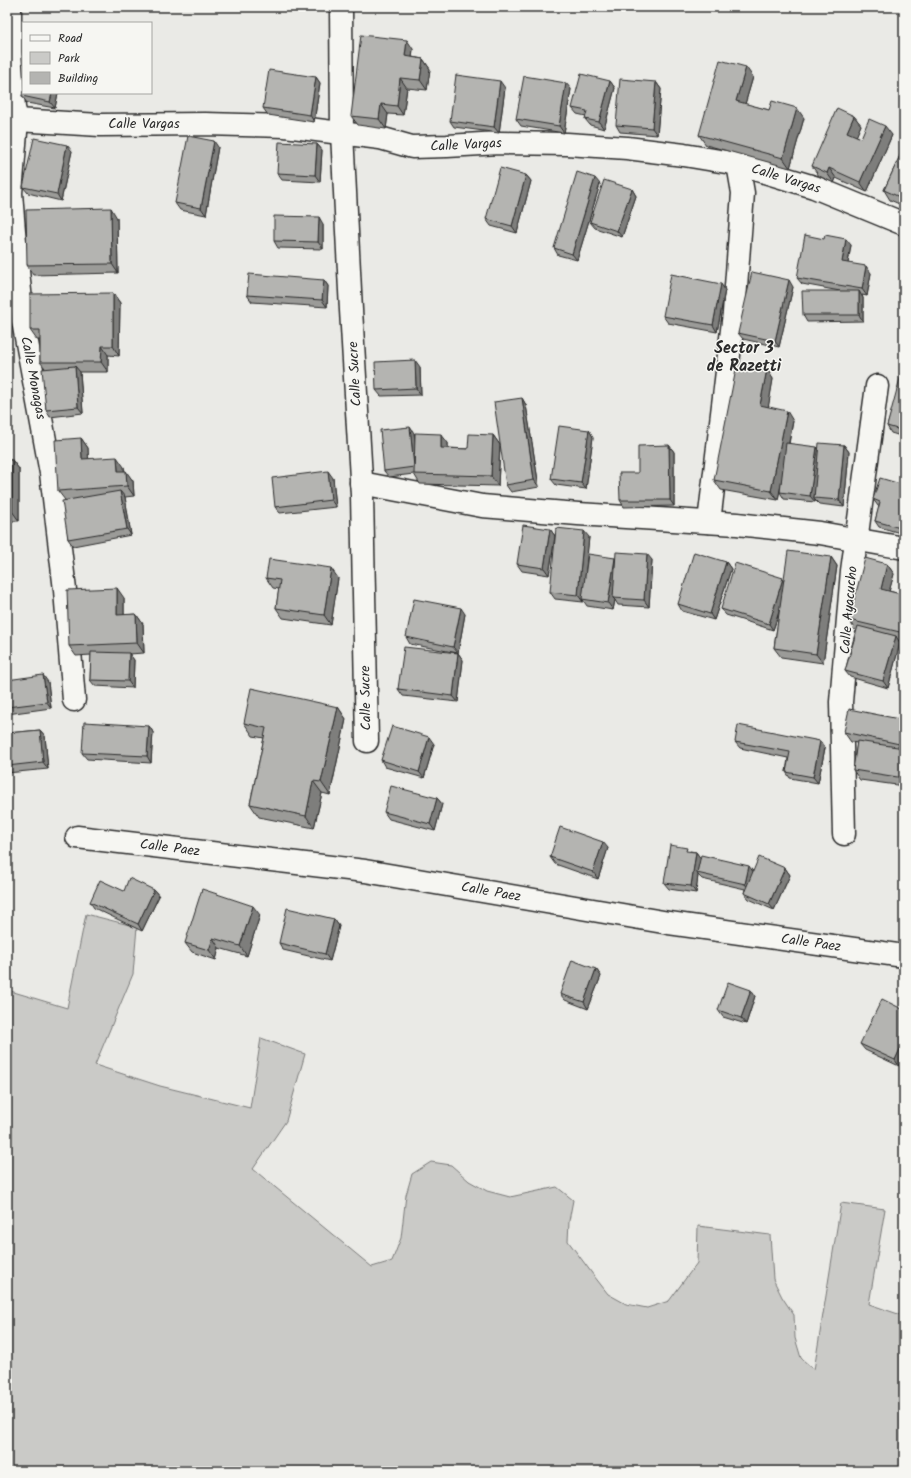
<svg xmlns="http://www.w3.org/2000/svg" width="911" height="1478" font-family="Kalam,sans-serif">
	<rect width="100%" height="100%" fill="#eaeae6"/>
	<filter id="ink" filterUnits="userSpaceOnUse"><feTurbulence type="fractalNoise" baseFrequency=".025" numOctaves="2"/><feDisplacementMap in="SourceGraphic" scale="8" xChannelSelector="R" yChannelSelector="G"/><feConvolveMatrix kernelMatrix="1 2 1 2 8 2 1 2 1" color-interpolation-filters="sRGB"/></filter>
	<g filter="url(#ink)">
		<!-- green -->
		<path fill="#cacac7" stroke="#7a7a79" d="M86,914L137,927L133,974L95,1065L160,1086L250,1108L261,1038L305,1054L286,1121L253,1169L372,1267L392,1261L401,1238L406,1195L412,1174L431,1162L451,1165L469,1181L487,1191L510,1197L557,1187L573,1200L569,1221L568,1241L594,1276L608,1294L626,1304L647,1308L669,1301L697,1263L698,1226L770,1235L773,1279L782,1297L794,1315L795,1338L801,1358L814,1370L841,1203L885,1209L869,1304L904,1316V1471H7V990L67,1008Z"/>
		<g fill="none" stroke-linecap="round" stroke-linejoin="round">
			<defs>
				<g id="street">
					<path d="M10,7V52L14,108L17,120L11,193L14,231L23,321L51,473L65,590L74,700"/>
					<path d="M341,7L342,133L351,310L362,495L367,741"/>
					<path d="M17,120L100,125L205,124L285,126L380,138L412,147L447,146L499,143L567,144L627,148L684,155L738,164L814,187L904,224"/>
					<path d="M361,483L482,506L578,514L737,524L820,533L904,548"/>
					<path d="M709,522L734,313L743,193L738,164"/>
					<path d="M844,834L841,702L852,571L877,386"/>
					<path d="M77,837L365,871L669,923L904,956"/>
				</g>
			</defs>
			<!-- street casing -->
			<use href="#street" stroke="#2b2b2b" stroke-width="25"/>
			<!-- street -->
			<use href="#street" stroke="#f6f6f2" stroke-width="22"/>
		</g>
		<!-- wall -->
		<g fill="#9b9b98" stroke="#2b2b2b">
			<path d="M413,49L412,57L423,59L430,69L427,90L407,88L403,115L388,114L386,129L358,125L351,116Z"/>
			<path d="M316,77L320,83L314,122L268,115L263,108Z"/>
			<path d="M753,77L745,104L769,110L804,118L790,168L706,145L699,135Z"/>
			<path d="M610,81L615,88L604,129L590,125L585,119L586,116L577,114L572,108Z"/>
			<path d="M656,82L661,89L657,135L620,132L616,125Z"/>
			<path d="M505,88L499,133L454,127L450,121Z"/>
			<path d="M571,89L564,133L521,126L516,119Z"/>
			<path d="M23,93H58L55,108L27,103L22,96Z"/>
			<path d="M854,116L861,125L856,136L861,138L892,135L867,192L836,178L834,183L819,176L812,166Z"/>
			<path d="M317,144L322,150L320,182L282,180L277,173Z"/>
			<path d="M218,147L206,215L180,210L175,203Z"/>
			<path d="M904,147V206L890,200L884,190Z"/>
			<path d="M72,151L61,201L28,193L23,187Z"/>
			<path d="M526,175L531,181L517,233L491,226L486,219Z"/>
			<path d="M600,184L577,260L558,255L554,248Z"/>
			<path d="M632,189L636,196L622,237L595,228L590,222Z"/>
			<path d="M117,218L118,273L33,275L27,265Z"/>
			<path d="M323,224V249L278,248L274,241Z"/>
			<path d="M851,245L848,263L871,273L867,296L862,295L863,298V321L807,322L803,315L840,291L802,284L797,278Z"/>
			<path d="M324,280L328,286L327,307L252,302L247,295Z"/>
			<path d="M793,287L779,347L743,339L738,333Z"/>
			<path d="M725,290L717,332L668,323L663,316Z"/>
			<path d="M113,293L120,303L119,356L108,355V372H80L83,413L50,417L46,410L45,368L40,362V340H37L30,330Z"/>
			<path d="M420,367L421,395L381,396L376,390Z"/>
			<path d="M767,369L773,379L768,407L793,421L789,444L818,450L844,445L849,452L844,507L819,504L815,500V502L784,499L780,492V488L778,500L721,490L714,480Z"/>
			<path d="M904,372V437L891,433L887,426Z"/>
			<path d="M522,398L526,405L539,487L511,492L506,485Z"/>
			<path d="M589,430L593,437L586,489L556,485L551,479Z"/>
			<path d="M414,433L415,441L448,443V448L468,449L493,435L500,445L498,486L420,484L414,474L389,477L384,471Z"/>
			<path d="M81,438L88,448V459L124,467L125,471L133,481L134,496L125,497L131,535L73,546L68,539L65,500L58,491Z"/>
			<path d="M669,445L674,452V506L624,507L620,500L638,473Z"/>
			<path d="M7,460H12L19,469V521H7Z"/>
			<path d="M333,478L336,507L280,513L275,507Z"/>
			<path d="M904,485V534L879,527L875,521L879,507L878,506L873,499Z"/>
			<path d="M550,529L555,536L549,575L522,571L517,564Z"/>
			<path d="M589,537L585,572L615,558L616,559L652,560L649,607L618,605L615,600L613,610L587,606L583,600V602L555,599L550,592Z"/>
			<path d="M831,557L837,566L823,663L781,657L774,648L779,613L773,630L726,615L721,609L783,578L784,579Z"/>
			<path d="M726,562L731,569L714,620L682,611L678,604Z"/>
			<path d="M887,564L894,574L889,591L904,595V642L899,640L900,643L888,688L850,677L845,671L856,630H855L849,620Z"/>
			<path d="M266,578H338L331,625L283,618L276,608L279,589L273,588Z"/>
			<path d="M124,598V615L136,614L143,624L144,653L129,654L134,660L133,688L95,686L90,680L91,655L76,656L69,646Z"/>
			<path d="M465,614L458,653L463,660L458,702L403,696L398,689L458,653L410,644L406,637Z"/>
			<path d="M7,680L48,682L51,708L7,714Z"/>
			<path d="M338,707L346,719L330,795L322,793L314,828L259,817L250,804L264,738L253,736L244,723Z"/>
			<path d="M904,720V786L860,780L853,770L857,743L851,742L844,732Z"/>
			<path d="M149,726L153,732L151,763L87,759L82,753Z"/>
			<path d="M40,730L45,736L48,769L7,773V733Z"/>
			<path d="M735,742L825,748L818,783L790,778L786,772L788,758L740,748Z"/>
			<path d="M434,744L424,778L385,767L381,760Z"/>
			<path d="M437,798L442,804L435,831L389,819L384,812Z"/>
			<path d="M608,848L598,879L555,864L550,857Z"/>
			<path d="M690,851L696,852L700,858L753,871L785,868L790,875L774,910L749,899L744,893L745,889L702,879L698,875L696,893L669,889L664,883Z"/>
			<path d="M154,890L159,896L142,931L94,908L90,902Z"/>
			<path d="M260,915L247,956L219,948L216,960L192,952L185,943Z"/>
			<path d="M334,919L339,926L330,961L283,950L279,943Z"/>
			<path d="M596,969L601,976L588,1009L565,1000L560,994Z"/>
			<path d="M755,996L746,1024L723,1017L718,1010Z"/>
			<path d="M904,1010V1057L899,1066L865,1050L860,1044Z"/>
		</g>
		<!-- shaded-wall -->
		<g fill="#7e7e7c" stroke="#2b2b2b">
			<path d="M407,40L413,49L411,66L405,56Z"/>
			<path d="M423,59L430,69L427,90L420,80Z"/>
			<path d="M746,67L753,77L743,111L736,101Z"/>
			<path d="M316,77L320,83L314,122L310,115Z"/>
			<path d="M400,78L407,88L403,115L397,106Z"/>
			<path d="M500,81L505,88L499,133L494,127Z"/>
			<path d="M610,81L615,88L604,129L599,122Z"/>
			<path d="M656,82L661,89L657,135L652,128Z"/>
			<path d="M566,83L571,89L564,133L559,126Z"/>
			<path d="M52,93H58L55,108L50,102Z"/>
			<path d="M381,104L388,114L386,129L379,119Z"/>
			<path d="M797,108L804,118L790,168L783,158Z"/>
			<path d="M854,116L861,125L854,142L847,132Z"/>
			<path d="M885,126L892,135L867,192L860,182Z"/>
			<path d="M214,141L218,147L206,215L201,208Z"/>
			<path d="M317,144L322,150L320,182L315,175Z"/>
			<path d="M67,145L72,151L61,201L57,194Z"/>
			<path d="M829,168L836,178L834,183L827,173Z"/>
			<path d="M526,175L531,181L517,233L512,226Z"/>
			<path d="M595,178L600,184L577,260L572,254Z"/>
			<path d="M632,189L636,196L622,237L617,231Z"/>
			<path d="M111,208L117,218L118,273L112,264Z"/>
			<path d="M319,217L323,224V249L318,242Z"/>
			<path d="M846,239L851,245L847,269L842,262Z"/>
			<path d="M866,266L871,273L867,296L862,289Z"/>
			<path d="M324,280L328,286L327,307L322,300Z"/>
			<path d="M789,280L793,287L779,347L775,341Z"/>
			<path d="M721,284L725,290L717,332L713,325Z"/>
			<path d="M859,291L863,298V321L859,315Z"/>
			<path d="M113,293L120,303L119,356L113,346Z"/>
			<path d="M102,346L108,355V372L101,362Z"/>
			<path d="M415,360L420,367L421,395L416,388Z"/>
			<path d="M75,366L80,372L83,413L78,407Z"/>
			<path d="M767,369L773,379L767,415L760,405Z"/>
			<path d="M522,398L526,405L539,487L534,480Z"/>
			<path d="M7,405L9,408L7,421Z"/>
			<path d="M787,411L793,421L778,500L771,491Z"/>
			<path d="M410,427L414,433L419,474L414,467Z"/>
			<path d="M589,430L593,437L586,489L581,483Z"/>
			<path d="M441,434L448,443V458L441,448Z"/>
			<path d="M493,435L500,445L498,486L491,476Z"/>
			<path d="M81,438L88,448L89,469L82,459Z"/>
			<path d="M669,445L674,452V506L670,500Z"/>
			<path d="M844,445L849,452L844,507L839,500Z"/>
			<path d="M817,447L821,454L814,498L815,500V502L810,496Z"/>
			<path d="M117,457L124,467L125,481L118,471Z"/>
			<path d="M12,460L19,469V521L12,511Z"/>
			<path d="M126,471L133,481L134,496L127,486Z"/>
			<path d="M328,471L333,478L336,507L331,500Z"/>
			<path d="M120,491L125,497L131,535L127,529Z"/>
			<path d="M550,529L555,536L549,575L544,568Z"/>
			<path d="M584,531L589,537L583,599H582L583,602L578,595Z"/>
			<path d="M647,554L652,560L649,607L644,600Z"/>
			<path d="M831,557L837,566L823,663L816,654Z"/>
			<path d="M615,558L620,564L613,598L615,600L613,610L608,603Z"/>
			<path d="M726,562L731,569L714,620L710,614Z"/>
			<path d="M887,564L894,574L887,599L881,589Z"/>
			<path d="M331,568L338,578L331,625L324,615Z"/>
			<path d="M783,578L788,584L773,630L769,624Z"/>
			<path d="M117,588L124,598V625L117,615Z"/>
			<path d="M461,608L465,614L458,653L453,647Z"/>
			<path d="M136,614L143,624L144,653L137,643Z"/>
			<path d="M896,636L900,643L888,688L883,681Z"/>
			<path d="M129,653L134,660L133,688L128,681Z"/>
			<path d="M458,653L463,660L458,702L453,696Z"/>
			<path d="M43,675L48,682L51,708L47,702Z"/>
			<path d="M338,707L346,719L330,795L321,782Z"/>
			<path d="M149,726L153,732L151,763L147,756Z"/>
			<path d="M40,730L45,736L48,769L43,762Z"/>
			<path d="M429,737L434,744L424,778L419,772Z"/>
			<path d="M820,741L825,748L818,783L813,777Z"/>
			<path d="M313,781L322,793L314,828L306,816Z"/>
			<path d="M437,798L442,804L435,831L430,824Z"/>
			<path d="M603,842L608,848L598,879L593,872Z"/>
			<path d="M696,852L701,859L697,873L698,875L696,893L691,886Z"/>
			<path d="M749,866L754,873L750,890L745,884Z"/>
			<path d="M785,868L790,875L774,910L769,904Z"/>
			<path d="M154,890L159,896L142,931L138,924Z"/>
			<path d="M253,906L260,915L247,956L240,946Z"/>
			<path d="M334,919L339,926L330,961L325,954Z"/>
			<path d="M213,938L219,948L216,960L209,950Z"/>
			<path d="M596,969L601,976L588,1009L584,1002Z"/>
			<path d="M751,990L755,996L746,1024L741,1018Z"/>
			<path d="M904,1040V1057L899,1066L895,1060Z"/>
		</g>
		<!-- building -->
		<g fill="#b4b4b1" stroke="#2b2b2b">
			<path d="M361,35L407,40L405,56L423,59L420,80L400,78L397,106L381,104L379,119L351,116Z"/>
			<path d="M720,60L746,67L736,101L769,110L772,101L797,108L783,158L699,135Z"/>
			<path d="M269,70L316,77L310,115L263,108Z"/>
			<path d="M581,74L610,81L599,122L585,119L587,111L572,108Z"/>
			<path d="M456,75L500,81L494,127L450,121Z"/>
			<path d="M524,76L566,83L559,126L516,119Z"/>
			<path d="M620,79L656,82L652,128L616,125Z"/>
			<path d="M23,91V93H52L50,102L22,96Z"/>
			<path d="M837,108L854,116L847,132L861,138L869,119L885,126L860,182L829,168L827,173L812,166Z"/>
			<path d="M188,136L214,141L201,208L175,203Z"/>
			<path d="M34,138L67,145L57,194L23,187Z"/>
			<path d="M279,142L317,144L315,175L277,173Z"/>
			<path d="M904,147V199L884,190Z"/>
			<path d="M500,168L526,175L512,226L486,219Z"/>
			<path d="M577,172L595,178L572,254L554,248Z"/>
			<path d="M604,180L632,189L617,231L590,222Z"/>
			<path d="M111,208L112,264L27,265L26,210Z"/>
			<path d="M274,216L319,217L318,242L274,241Z"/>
			<path d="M805,235L824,239L825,235L846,239L842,262L866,266L862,289L797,278Z"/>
			<path d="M752,272L789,280L775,341L738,333Z"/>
			<path d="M249,274L324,280L322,300L247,295Z"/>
			<path d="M671,274L721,284L713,325L663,316Z"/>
			<path d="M802,291H859V315H803Z"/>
			<path d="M113,293V346H102L101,362H40V330H30V294Z"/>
			<path d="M415,360L416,388L376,390L375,362Z"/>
			<path d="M737,364L767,369L760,405L787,411L771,491L714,480Z"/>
			<path d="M75,366L78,407L46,410L42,369Z"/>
			<path d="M902,371L904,372V431L887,426Z"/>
			<path d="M522,398L534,480L506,485L494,402Z"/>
			<path d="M559,426L589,430L581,483L551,479Z"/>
			<path d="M410,427L414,467L384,471L380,430Z"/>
			<path d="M415,433L441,434V448L468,449L469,434L493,435L491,476L414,474Z"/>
			<path d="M81,438L82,459L117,457L118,471H126L127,486L58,491L55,440Z"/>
			<path d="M786,443L817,447L810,496L780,492Z"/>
			<path d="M819,443L844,445L839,500L814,498Z"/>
			<path d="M669,445L670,500H620L619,473H638V446Z"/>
			<rect x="7" y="460" width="5" height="51"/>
			<path d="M328,471L331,500L275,507L272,478Z"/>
			<path d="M880,478L904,485V529L875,521L880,502L873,499Z"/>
			<path d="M120,491L127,529L68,539L62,501Z"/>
			<path d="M523,525L550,529L544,568L517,564Z"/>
			<path d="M556,528L584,531L578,595L550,592Z"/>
			<path d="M788,551L831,557L816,654L774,648Z"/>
			<path d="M616,552L647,554L644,600L613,598Z"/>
			<path d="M694,552L726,562L710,614L678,604Z"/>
			<path d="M588,554L615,558L608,603L582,599Z"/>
			<path d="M865,558L887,564L881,589L904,595V633L849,620Z"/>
			<path d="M269,559L331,568L324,615L276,608L280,580L266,578Z"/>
			<path d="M735,563L783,578L769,624L721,609Z"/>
			<path d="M117,588V615L136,614L137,643L69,646L67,590Z"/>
			<path d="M414,599L461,608L453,647L406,637Z"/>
			<path d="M858,626L896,636L883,681L845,671Z"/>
			<path d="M404,647L458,653L453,696L398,689Z"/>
			<path d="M91,652L129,653L128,681L90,680Z"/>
			<path d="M43,675L47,702L7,707V680Z"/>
			<path d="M251,688L338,707L321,782L313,781L306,816L250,804L266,728L244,723Z"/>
			<path d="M849,709L904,720V745L844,732Z"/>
			<path d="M84,722L149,726L147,756L82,753Z"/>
			<path d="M738,725L820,741L813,777L786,772L790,752L735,742Z"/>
			<path d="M392,726L429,737L419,772L381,760Z"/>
			<path d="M40,730L43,762L7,766V733Z"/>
			<path d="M857,741L904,748V778L853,770Z"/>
			<path d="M391,786L437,798L430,824L384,812Z"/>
			<path d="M560,827L603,842L593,872L550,857Z"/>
			<path d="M670,845L687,848L686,851L696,852L691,886L664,883Z"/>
			<path d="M701,855L749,866L745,884L697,873Z"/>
			<path d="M759,857L785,868L769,904L744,893Z"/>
			<path d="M129,878L154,890L138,924L90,902L100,880L124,891Z"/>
			<path d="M202,889L253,906L240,946L213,938L209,950L185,943Z"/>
			<path d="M287,908L334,919L325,954L279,943Z"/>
			<path d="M572,960L596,969L584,1002L560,994Z"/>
			<path d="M728,982L751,990L741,1018L718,1010Z"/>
			<path d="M882,999L904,1010V1040L895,1060L860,1044Z"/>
		</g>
	</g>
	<g text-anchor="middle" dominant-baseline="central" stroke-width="3" stroke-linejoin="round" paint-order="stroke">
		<!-- street labels -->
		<g font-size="14" fill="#2b2b2b" stroke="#f6f6f2">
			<text x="144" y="124">Calle Vargas</text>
			<text transform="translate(466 145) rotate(-3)">Calle Vargas</text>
			<text transform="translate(786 179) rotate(17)">Calle Vargas</text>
			<text transform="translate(355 374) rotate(-93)">Calle Sucre</text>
			<text transform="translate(33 378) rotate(79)">Calle Monagas</text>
			<text transform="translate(849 610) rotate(-85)">Calle Ayacucho</text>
			<text transform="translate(366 698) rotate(-91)">Calle Sucre</text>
			<text transform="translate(170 848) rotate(7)">Calle Paez</text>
			<text transform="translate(491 892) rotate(10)">Calle Paez</text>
			<text transform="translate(811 943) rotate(8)">Calle Paez</text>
		</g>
		<!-- quarter labels -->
		<g font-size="16" font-weight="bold" fill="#2b2b2b" stroke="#f6f6f2">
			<text x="744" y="348">Sector 3<tspan x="744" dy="18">de Razetti</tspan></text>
		</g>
	</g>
	<!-- margin -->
	<rect width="911" height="1478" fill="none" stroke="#f6f6f2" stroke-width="24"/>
	<rect x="12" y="12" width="887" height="1454" fill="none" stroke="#2b2b2b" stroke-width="1.5" filter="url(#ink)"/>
	<!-- legend -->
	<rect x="22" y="22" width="130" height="72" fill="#f6f6f2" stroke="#a5a5a2"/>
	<rect x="30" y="35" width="20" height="6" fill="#f6f6f2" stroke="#a5a5a2"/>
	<text x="58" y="42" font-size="12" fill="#2b2b2b">Road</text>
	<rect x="30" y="52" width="20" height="12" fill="#cacac7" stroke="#a5a5a2"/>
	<text x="58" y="62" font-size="12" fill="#2b2b2b">Park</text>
	<rect x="30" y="72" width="20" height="12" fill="#b4b4b1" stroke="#a5a5a2"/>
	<text x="58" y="82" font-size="12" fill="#2b2b2b">Building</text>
</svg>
